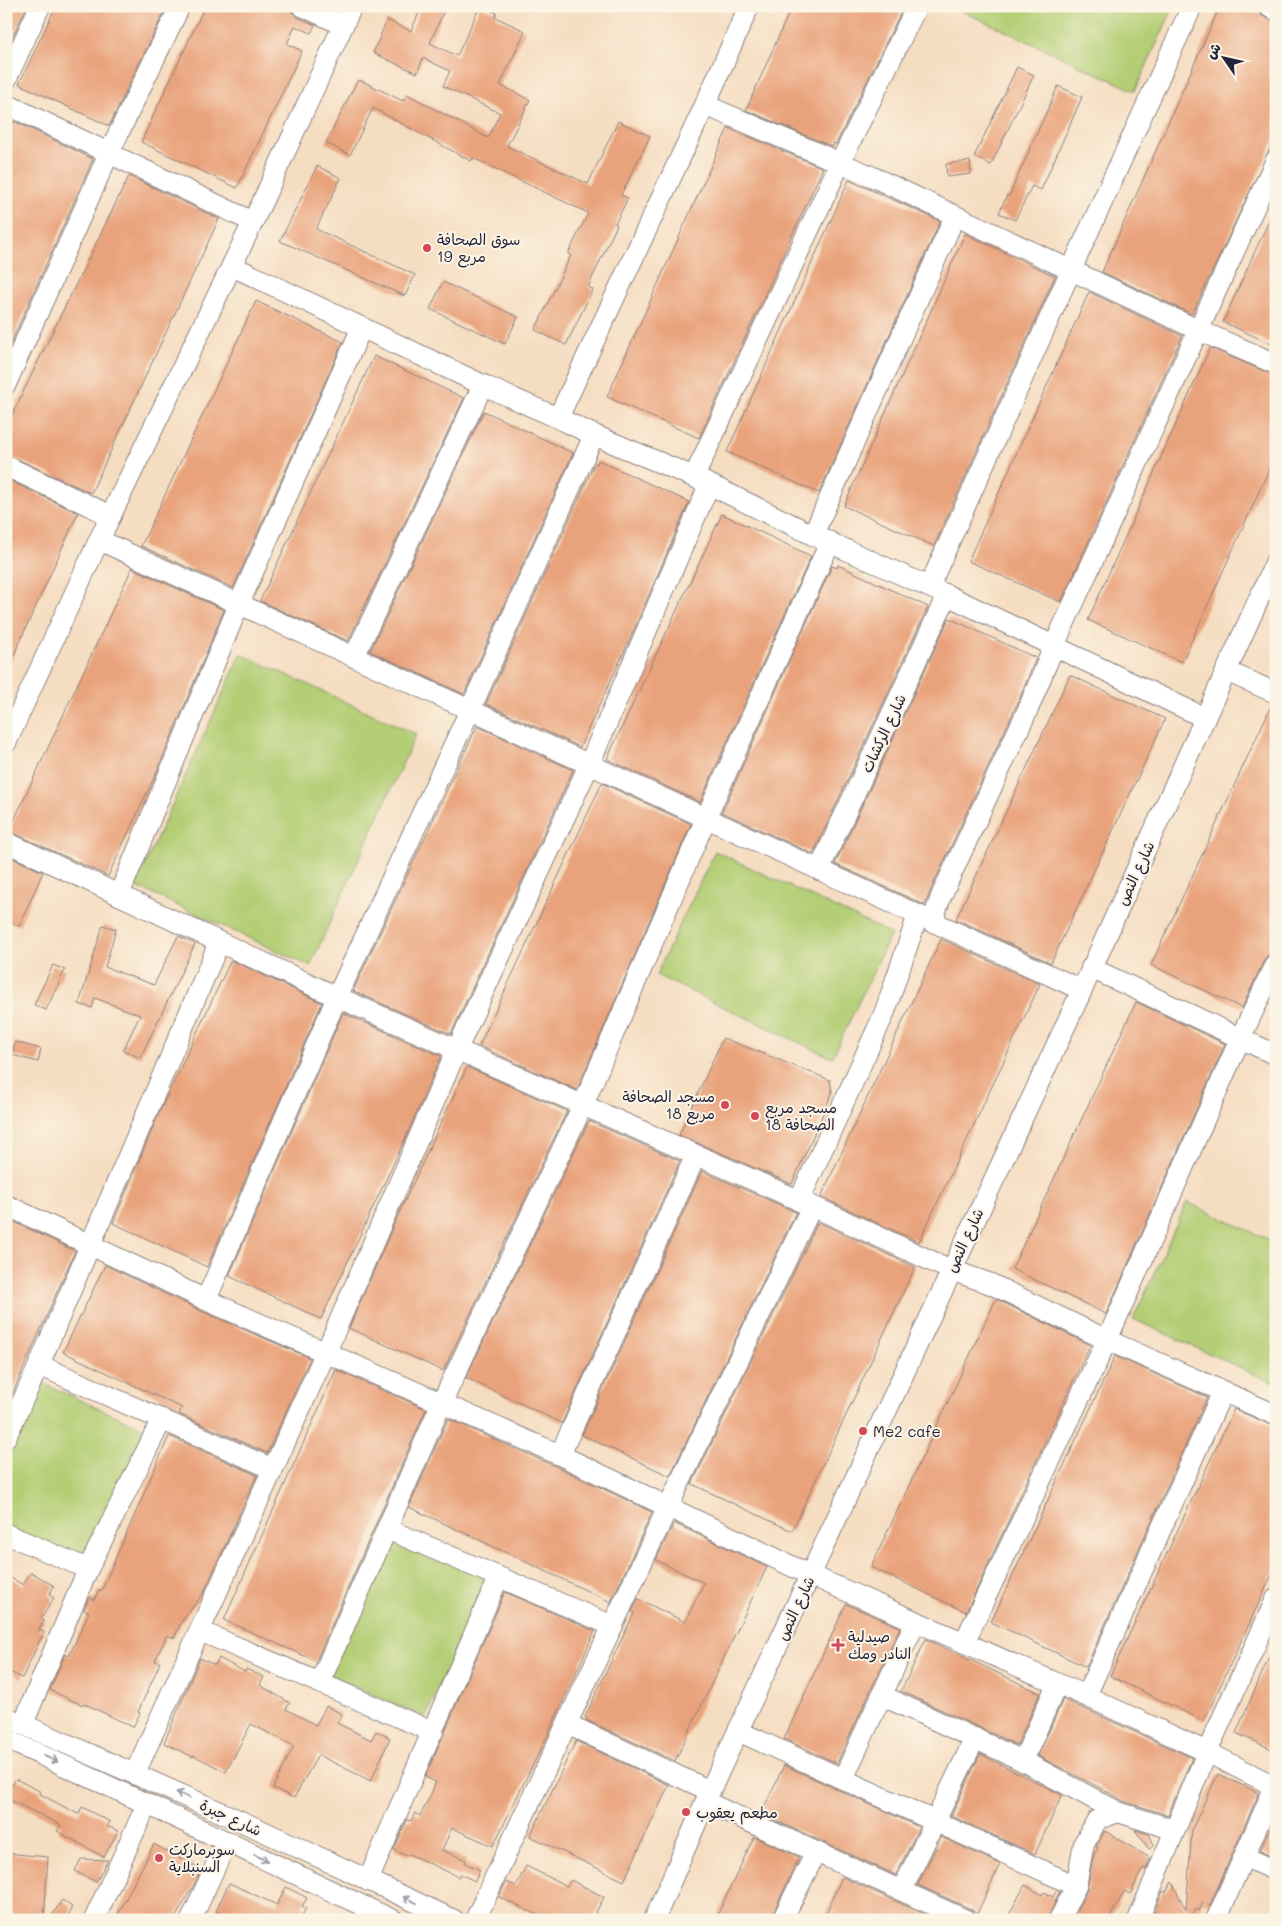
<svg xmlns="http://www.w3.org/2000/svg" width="1282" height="1926" font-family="Mali,'Playpen Sans Arabic',sans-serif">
	<rect width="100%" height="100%" fill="#fcf5e5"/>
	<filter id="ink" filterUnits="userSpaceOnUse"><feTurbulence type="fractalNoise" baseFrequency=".02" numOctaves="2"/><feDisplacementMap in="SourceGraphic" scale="10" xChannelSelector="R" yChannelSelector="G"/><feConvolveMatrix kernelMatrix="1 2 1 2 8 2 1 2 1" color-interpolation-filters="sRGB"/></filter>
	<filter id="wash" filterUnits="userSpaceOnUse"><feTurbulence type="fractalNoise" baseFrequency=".0096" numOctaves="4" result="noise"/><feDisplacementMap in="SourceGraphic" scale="20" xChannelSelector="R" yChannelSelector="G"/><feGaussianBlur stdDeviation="1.12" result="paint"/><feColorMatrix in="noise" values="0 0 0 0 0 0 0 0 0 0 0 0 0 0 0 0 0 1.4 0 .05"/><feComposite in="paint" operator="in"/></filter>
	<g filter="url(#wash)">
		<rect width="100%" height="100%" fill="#f5ddc1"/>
		<!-- green -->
		<g fill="#b3ce75" stroke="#6a7858">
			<path d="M951,6H1174L1135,91Z"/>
			<path d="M241,654L416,734L310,966L135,886Z"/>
			<path d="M715,851L891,934L832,1058L656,975Z"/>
			<path d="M1187,1202L1276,1243V1384L1133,1319Z"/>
			<path d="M40,1382L147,1430L86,1563L6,1527V1458Z"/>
			<path d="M392,1536L488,1578L425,1718L329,1675Z"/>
		</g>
		<g id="blocks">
			<!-- building -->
			<g fill="#e9a37c">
				<path d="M6,6H27L6,51Z"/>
				<path d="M56,6H167L109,126L19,84Z"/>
				<path d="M205,6H290L292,12L297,17L315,25L311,33L295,26L287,44L302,51L237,188L141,142Z"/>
				<path d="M422,6H446L430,43L457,56L480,6L497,13L495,17L525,31L500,85L530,100L507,146L588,184L618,121L650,136L621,195L628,198L615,224L617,225L588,287L593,289L566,345L535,330L571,255L568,254L588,213L473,158L471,161L373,108L350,155L326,143L357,81H362L403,101L407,94L488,138L500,113L443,86L450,71L423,58L417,73L373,53L387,20L411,31Z"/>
				<path d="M792,6H904L836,144L834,143L833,147L746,110Z"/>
				<path d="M1220,6H1256L1258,12L1262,16L1276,22V136L1192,314L1102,272Z"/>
				<path d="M1017,67L1034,75L991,165L974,157Z"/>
				<path d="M1058,86L1082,97L1041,190L1032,186L1015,220L999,213L1007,195L1009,196Z"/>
				<path d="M14,121L93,159L6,354V136Z"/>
				<path d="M728,128L823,168L699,438L607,397Z"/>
				<path d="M970,161L971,174L947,177L946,164Z"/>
				<path d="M317,166L341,178L316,229L415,275L405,296L280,241Z"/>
				<path d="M129,176L219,219L91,493L6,454V427Z"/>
				<path d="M849,180L940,221L819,493L727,452Z"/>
				<path d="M1276,205V346L1223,322Z"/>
				<path d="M965,234L1055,276L934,546L844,506Z"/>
				<path d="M443,282L518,317L505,344L430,309Z"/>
				<path d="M1089,292L1182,336L1061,602L968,561Z"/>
				<path d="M256,301L343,342L233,588L141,546Z"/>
				<path d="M1210,348L1276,376V454L1182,662L1088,620Z"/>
				<path d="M374,356L464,398L348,641L260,601Z"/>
				<path d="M484,411L573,453L464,694L370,651Z"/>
				<path d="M598,460L689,502L629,641L580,747L486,704L595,463L597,464Z"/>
				<path d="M6,479L78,513L6,672Z"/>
				<path d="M722,514L811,556L700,802L607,759Z"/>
				<path d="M838,565L928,607L813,854L722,812L832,566L837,568Z"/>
				<path d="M132,568L224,610L155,776L108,876L9,831Z"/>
				<path d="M949,618L1036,658L1018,702L931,889L925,905L835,864Z"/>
				<path d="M1070,675L1165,719L1051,963L956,919Z"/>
				<path d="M1272,704L1276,705V944L1272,952L1265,958L1242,1008L1151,965Z"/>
				<path d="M477,726L573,770L451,1034L353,991Z"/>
				<path d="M602,783L691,824L577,1090L479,1046Z"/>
				<path d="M6,855L43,872L19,926L6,920Z"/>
				<path d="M103,925L116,929L105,967L154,985L178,936L195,944L140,1058L123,1050L140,1015L95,998L92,1008L79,1004Z"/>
				<path d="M941,939L1040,984L919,1242L821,1197Z"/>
				<path d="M231,960L322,1003L207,1267L113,1223L160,1111Z"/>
				<path d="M53,965L65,970L46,1010L34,1005Z"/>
				<path d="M1136,1002L1225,1044L1106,1314L1012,1269Z"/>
				<path d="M343,1013L441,1056L404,1141L321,1319L229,1276Z"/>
				<path d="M723,1038L830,1080L832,1093L792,1184L679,1135Z"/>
				<path d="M15,1042L41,1049L38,1062L12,1055Z"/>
				<path d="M467,1067L567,1111L443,1371L349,1328L394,1224Z"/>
				<path d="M589,1121L680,1161L562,1423L466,1378Z"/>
				<path d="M702,1171L796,1212L670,1476L582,1435Z"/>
				<path d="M6,1218L75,1251L6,1408Z"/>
				<path d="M818,1222L915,1267L792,1531L692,1484Z"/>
				<path d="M105,1265L201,1311L310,1358L267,1453L179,1414L182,1408L63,1352Z"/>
				<path d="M996,1299L1090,1345L966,1612L871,1567Z"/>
				<path d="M1115,1356L1207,1397L1086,1667L991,1622Z"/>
				<path d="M336,1370L426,1409L316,1661L224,1620Z"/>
				<path d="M1234,1409L1276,1427V1566L1204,1721L1110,1676Z"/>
				<path d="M448,1419L555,1466L652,1512L611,1602L409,1507Z"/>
				<path d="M169,1436L257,1475L203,1594L182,1621L174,1638L167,1635L155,1661L160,1663L138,1712L140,1713L133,1727L83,1703L82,1705L50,1690L65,1654L69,1656L89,1612L84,1610L89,1597L94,1600L99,1590L101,1592Z"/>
				<path d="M674,1523L767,1567L675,1761L586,1720L587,1718L585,1717L634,1613L632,1612L638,1599L685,1622L704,1583L656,1560Z"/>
				<path d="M31,1572L54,1586L49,1595L54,1598L41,1619L44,1621L39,1630L44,1632L22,1678L6,1670V1575L23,1585Z"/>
				<path d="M505,1592L595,1631L548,1734L493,1846L452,1828L442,1850L466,1860L465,1863L480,1870L475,1881L460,1874L459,1877L409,1854L407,1856L394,1850L407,1820L411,1821L415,1813L420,1816L431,1794L436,1782L425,1777Z"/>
				<path d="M846,1604L900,1627L837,1763L784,1739Z"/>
				<path d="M926,1639L1040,1693L1017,1745L901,1691Z"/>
				<path d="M1276,1641V1751L1236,1733Z"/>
				<path d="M200,1658L215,1665L219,1658L245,1672L246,1669L264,1677L260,1685L290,1703L286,1709L316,1725L326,1706L342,1714L337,1723L371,1740L376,1731L390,1738L371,1781L318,1755L294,1798L273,1788L294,1746L251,1724L226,1772L193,1755V1757L164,1743Z"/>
				<path d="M1063,1699L1192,1758L1168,1815L1123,1801L1106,1791L1038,1756Z"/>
				<path d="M576,1741L669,1785L624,1881L530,1836Z"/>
				<path d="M980,1754L1062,1795L1035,1854L951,1816Z"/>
				<path d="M784,1765L919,1827L896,1875L761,1814Z"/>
				<path d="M1218,1774L1259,1793L1210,1905L1203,1902L1199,1911L1196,1909L1190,1920H1151L1163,1891L1166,1892L1172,1882L1186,1910L1192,1829Z"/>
				<path d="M16,1779L41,1792L40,1794L76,1813L79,1814L82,1807L110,1822L107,1826L118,1831L104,1857L57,1831L61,1825L6,1798V1782L12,1785Z"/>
				<path d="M1276,1814V1858L1260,1851Z"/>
				<path d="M1135,1830L1149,1834L1154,1845L1149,1849Z"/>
				<path d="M1105,1831L1150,1858L1146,1870L1143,1868L1130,1894L1125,1891L1108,1920H1072L1087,1890L1094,1854L1098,1848L1096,1847Z"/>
				<path d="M754,1837L799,1857L770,1920H715Z"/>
				<path d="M941,1837L1000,1864L977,1914L971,1909L918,1885Z"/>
				<path d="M154,1844L201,1870L195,1883L174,1920H115Z"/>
				<path d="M6,1853L48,1857L44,1920H6Z"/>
				<path d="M81,1859L108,1860L96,1882L75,1871Z"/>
				<path d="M526,1866L567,1886L571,1880L604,1897L592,1920H547L499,1897L506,1882L516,1886Z"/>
				<path d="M842,1877L937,1920H823Z"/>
				<path d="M229,1883L277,1905L286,1887L307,1898L302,1906L306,1908L300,1920H235L216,1911Z"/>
				<path d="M1025,1885L1042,1895L1044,1892L1053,1897L1057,1890L1060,1892L1047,1920H1006Z"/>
				<path d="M62,1900L72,1907L70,1910L71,1911L65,1920H49Z"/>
			</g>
		</g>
	</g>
	<g filter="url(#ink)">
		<use href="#blocks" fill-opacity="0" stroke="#8c807e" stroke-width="1"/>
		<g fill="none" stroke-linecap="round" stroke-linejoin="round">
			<defs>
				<g id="minor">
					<path d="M302,6L343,25"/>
					<path d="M1268,6L1276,10"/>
					<path d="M6,80L40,6"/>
					<path d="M6,104L253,222"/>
					<path d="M705,105L871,176L1198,330L1276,364"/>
					<path d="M232,266L483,385L558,418L594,435L694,477L813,535L947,595L1205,718"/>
					<path d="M6,384L109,153L180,6"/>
					<path d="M558,418L705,105L749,6"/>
					<path d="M6,466L111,516"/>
					<path d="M694,477L840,163L917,6"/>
					<path d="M813,535L955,216"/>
					<path d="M99,540L1082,990"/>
					<path d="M929,587L1071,270L1192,6"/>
					<path d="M354,657L483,385"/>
					<path d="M1226,671L1276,693"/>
					<path d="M6,743L99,540L253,222L352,6"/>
					<path d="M6,842L337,997L812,1206L951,1270L991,1284L1107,1340L1276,1415"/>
					<path d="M819,870L947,595"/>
					<path d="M119,895L239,604L362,327"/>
					<path d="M932,922L942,894L1029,707L1054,646L1276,160"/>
					<path d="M1091,968L1276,1055"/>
					<path d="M799,1201L884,1014L918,915"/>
					<path d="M6,1205L206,1300L560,1455L810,1575L1086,1696L1207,1752L1276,1787"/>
					<path d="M206,1300L337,997L470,710L594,435"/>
					<path d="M39,1365L273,1469"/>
					<path d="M6,1437L39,1365L219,943"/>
					<path d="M560,1455L696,1155"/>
					<path d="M387,1529L613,1626"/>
					<path d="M6,1534L88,1569"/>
					<path d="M200,1631L433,1732"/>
					<path d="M964,1643L1107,1340L1240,1039L1276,963"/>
					<path d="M320,1682L442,1402L583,1105L706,818L830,542"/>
					<path d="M883,1696L1023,1761L1118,1812L1175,1830"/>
					<path d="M1086,1696L1223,1391"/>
					<path d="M6,1717L254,1827L454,1920"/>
					<path d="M23,1724L88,1569L162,1419"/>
					<path d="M567,1724L710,1791"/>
					<path d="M738,1731L1076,1886"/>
					<path d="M6,1739L100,1782L393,1920"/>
					<path d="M1023,1761L1057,1684"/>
					<path d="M135,1773L326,1352L457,1049L589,765L709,485"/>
					<path d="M843,1779L916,1621"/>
					<path d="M706,1802L966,1920"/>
					<path d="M1245,1857L1276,1871"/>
					<path d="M368,1881L498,1578"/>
					<path d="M902,1890L975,1738"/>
					<path d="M94,1920L147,1804"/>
					<path d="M191,1920L227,1841"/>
					<path d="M475,1920L668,1507L812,1206"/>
					<path d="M654,1920L710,1791L1082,990L1276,561"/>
					<path d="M782,1920L816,1852"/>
					<path d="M1059,1920L1076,1886L1084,1843L1097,1820L1118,1812"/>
					<path d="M1138,1920L1207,1752L1276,1599"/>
					<path d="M1216,1920L1275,1786"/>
				</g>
			</defs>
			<!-- minor casing -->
			<use href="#minor" stroke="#8c807e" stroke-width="22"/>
			<!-- minor -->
			<use href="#minor" stroke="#fff" stroke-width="20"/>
		</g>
		<!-- one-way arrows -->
		<defs><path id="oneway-shaft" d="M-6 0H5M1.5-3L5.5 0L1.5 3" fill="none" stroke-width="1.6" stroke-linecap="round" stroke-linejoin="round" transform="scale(1.25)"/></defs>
		<g stroke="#9c9ca7">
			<use href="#oneway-shaft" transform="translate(51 1759) rotate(24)"/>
			<use href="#oneway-shaft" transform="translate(183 1795) rotate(-156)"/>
			<use href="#oneway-shaft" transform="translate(261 1858) rotate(26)"/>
			<use href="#oneway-shaft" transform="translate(410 1900) rotate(-156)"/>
		</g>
	</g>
	<!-- markers -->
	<g fill="#d1495b" stroke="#fcf5e5" stroke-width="2">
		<circle cx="427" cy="248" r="5"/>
		<circle cx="725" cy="1105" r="5"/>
		<circle cx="755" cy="1116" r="5"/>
		<circle cx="863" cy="1431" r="5"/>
		<path d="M835.5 1637.5h5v5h5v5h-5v5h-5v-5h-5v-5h5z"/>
		<circle cx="686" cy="1812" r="5"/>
		<circle cx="159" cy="1858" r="5"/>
	</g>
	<g text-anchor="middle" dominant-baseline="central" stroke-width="4" stroke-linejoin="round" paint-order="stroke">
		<!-- poi labels -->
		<g font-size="15" fill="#22223b" stroke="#fcf5e5" text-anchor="start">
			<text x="437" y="239">سوق الصحافة<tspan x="437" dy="17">مربع 19</tspan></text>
			<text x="715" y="1096" text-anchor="end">مسجد الصحافة<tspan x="715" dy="17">مربع 18</tspan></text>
			<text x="765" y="1107">مسجد مربع<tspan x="765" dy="17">18 الصحافة</tspan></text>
			<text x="873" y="1431">Me2 cafe</text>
			<text x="848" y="1636">صيدلية<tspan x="848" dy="17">النادر ومك</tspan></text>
			<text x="696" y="1812">مطعم يعقوب</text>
			<text x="169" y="1849">سوبرماركت<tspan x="169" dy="17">السنبلاية</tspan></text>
		</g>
		<!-- street labels -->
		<g font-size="15" fill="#22223b" stroke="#fcf5e5">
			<text transform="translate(883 733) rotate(-65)">شارع الركشات</text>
			<text transform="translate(1135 873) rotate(-65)">شارع النص</text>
			<text transform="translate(964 1240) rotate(-65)">شارع النص</text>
			<text transform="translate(795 1608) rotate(-65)">شارع النص</text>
			<text transform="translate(231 1817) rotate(25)">شارع جبرة</text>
		</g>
	</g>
	<!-- margin -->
	<rect width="1282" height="1926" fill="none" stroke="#fcf5e5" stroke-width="25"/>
	<!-- north arrow -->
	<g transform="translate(1224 58) rotate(304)" stroke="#fcf5e5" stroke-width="4" paint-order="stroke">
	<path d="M0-4L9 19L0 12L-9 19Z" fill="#22223b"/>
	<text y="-8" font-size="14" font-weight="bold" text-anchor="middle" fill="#22223b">ش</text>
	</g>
</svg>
